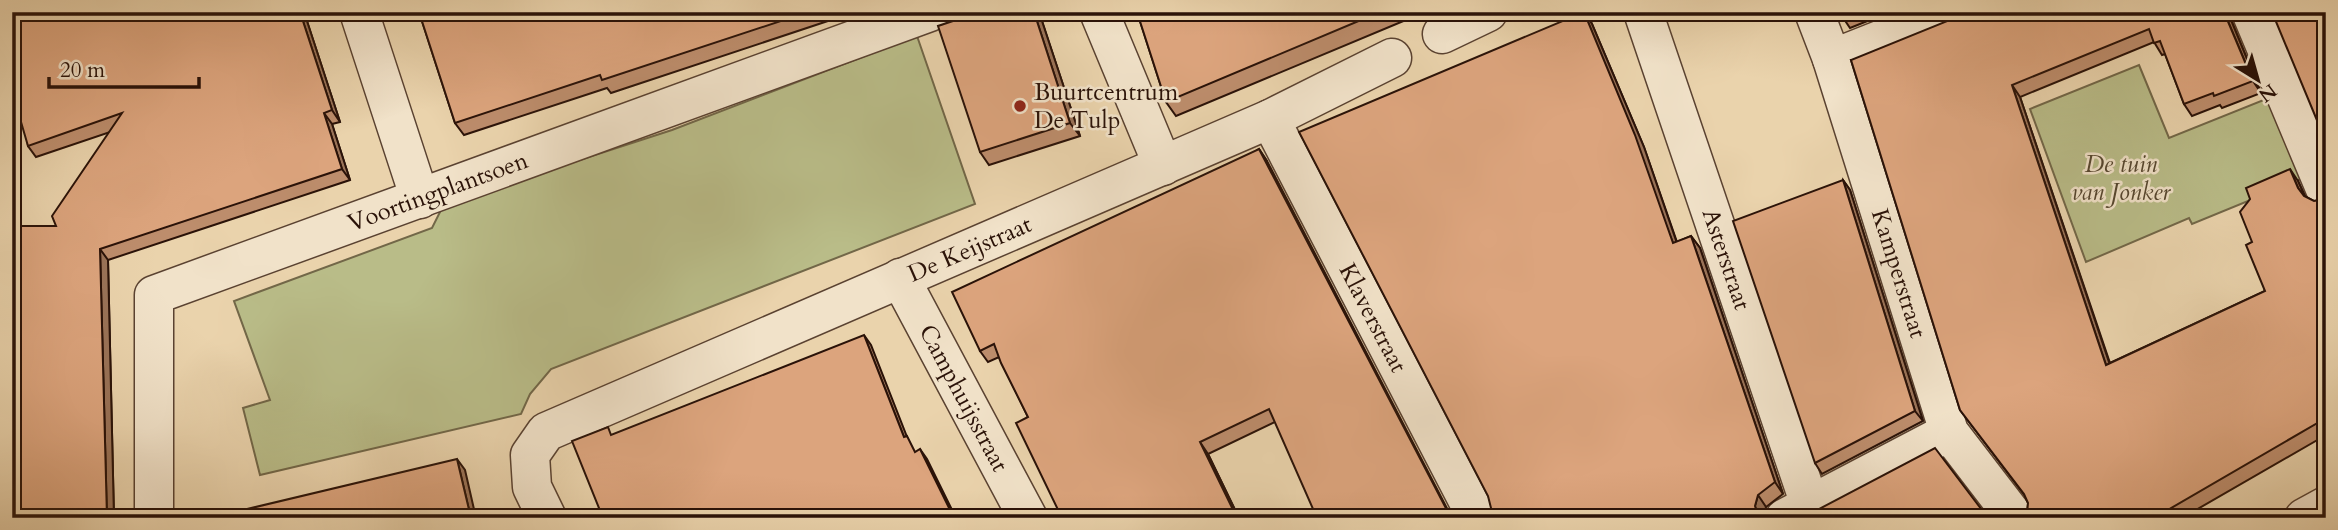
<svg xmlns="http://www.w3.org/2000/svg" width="2338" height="530" font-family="Cardo,serif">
	<rect width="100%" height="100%" fill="#ead3ac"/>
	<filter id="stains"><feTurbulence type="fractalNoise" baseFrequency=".00286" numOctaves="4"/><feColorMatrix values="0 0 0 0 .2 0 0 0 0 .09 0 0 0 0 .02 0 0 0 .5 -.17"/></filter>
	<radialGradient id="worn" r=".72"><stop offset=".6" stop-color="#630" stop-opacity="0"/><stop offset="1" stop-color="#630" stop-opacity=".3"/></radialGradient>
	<!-- green -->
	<g fill="#b9bc88" stroke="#726748" stroke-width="2">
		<path d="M917,36L975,204L551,369L530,394L521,414L260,475L243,408L270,400L234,301L432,228L444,204L672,130Z"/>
		<path d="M2139,65L2169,138L2271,97L2304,178L2192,224L2189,218L2086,262L2030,109Z"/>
	</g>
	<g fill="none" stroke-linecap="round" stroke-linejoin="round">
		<defs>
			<g id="street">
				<path d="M359,12L420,199"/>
				<path d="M1099,12L1163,166"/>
				<path id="s1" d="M1643,12L1810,505"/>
				<path id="s2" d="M1814,12L1832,59L1949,432L2015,518"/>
				<path d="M2251,12L2326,191"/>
				<path d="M1442,34L1488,12"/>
				<path d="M1832,59L1950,12"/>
				<path id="s3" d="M1270,119L1477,518"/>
				<path id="s4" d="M900,278L1028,518"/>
				<path id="s5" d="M154,518V295L930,12"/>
				<path id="s6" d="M547,518L532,487L530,455L546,432L1270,119L1392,58"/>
				<path d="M1785,518L1949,432"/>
				<path d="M2304,518L2326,506"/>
			</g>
		</defs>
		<!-- street casing -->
		<use href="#street" stroke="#5a4231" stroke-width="41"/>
		<!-- street -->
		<use href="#street" stroke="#f1e2c9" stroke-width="38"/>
	</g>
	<!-- wall -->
	<g fill="#bd8d6c" stroke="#2a1208" stroke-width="2">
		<path d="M12,12H304L340,122L332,124L350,180L108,260L114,518H12L56,226L110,132L36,157L28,146Z"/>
		<path d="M419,12H855L611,93L607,88L464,135L455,123Z"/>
		<path d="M1039,12L1080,136L989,165L980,152Z"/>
		<path d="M1137,12H1425L1176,116L1166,102Z"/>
		<path d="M1841,12H1890L1850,28L1842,16Z"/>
		<path d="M2231,20L2261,93L2222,108L2220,105L2192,116L2184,104L2165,54L2162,55L2154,42L2020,97L2110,363L2265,291L2252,242L2298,181L2305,196L2314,201L2326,199V435L2182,518H2024L2027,514L2028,503L2025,496L1960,410L1851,60Z"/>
		<path d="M1592,24L1644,147L1677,242L1691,236L1700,248L1783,494L1766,507L1763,518H1487L1491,508Z"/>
		<path d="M1259,149L1267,161L1275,422L1208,454L1239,518H1062L1028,417L999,357L988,362L980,351Z"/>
		<path d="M1843,180L1850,190L1923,421L1822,474L1815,463Z"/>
	</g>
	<!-- shaded-wall -->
	<g fill="#9a7358" stroke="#2a1208" stroke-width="2">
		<path d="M300,12H304L340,122L332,110Z"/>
		<path d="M1034,12H1039L1080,136L1070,123Z"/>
		<path d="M1584,12L1592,24L1644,147L1681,255L1673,243Z"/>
		<path d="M2224,12H2230L2231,20L2261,93L2253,81Z"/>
		<path d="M2012,85L2020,97L2114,377L2106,365Z"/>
		<path d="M324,113L332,124L350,180L342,169Z"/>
		<path d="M1259,149L1267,161L1452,518H1450Z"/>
		<path d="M2290,169L2298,181L2306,199L2298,188Z"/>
		<path d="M1843,180L1850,190L1923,421L1915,411Z"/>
		<path d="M1691,236L1700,248L1783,494L1775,482Z"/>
		<path d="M100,249L108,260L114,518H107Z"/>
		<path d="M864,335L871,345L911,447L904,437Z"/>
		<path d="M1200,442L1208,454L1239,518H1237Z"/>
		<path d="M920,449L927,459L956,518H954Z"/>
		<path d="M457,459L465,470L476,518H471Z"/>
		<path d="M1758,495L1766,507L1763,518H1758L1755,506Z"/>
	</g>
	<!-- building -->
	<g fill="#dca47d" stroke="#2a1208" stroke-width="2">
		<path d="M12,12H300L332,110L324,113L342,169L100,249L107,518H12V226H56L52,216L122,113L28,146L12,91Z"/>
		<path d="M419,12H808L602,80L600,75L455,123Z"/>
		<path d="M980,12H1034L1070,123L980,152L938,26Z"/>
		<path d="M1137,12H1380L1166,102Z"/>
		<path d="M1584,12L1635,135L1673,243L1691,236L1775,482L1758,495L1755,506L1759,518H1487L1491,508L1488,496L1299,132Z"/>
		<path d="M1841,12H1853L1842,16Z"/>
		<path d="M1959,12H2224L2253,81L2214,96L2213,93L2184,104L2160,41L2154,43L2149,29L2012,85L2106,365L2265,291L2246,245L2252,242L2240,212L2250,199L2246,188L2290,169L2298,188L2304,196L2314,201L2326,199V418L2154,518H2024L2027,514L2028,503L2024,494L1960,410L1851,60L1950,20Z"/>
		<path d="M2272,12H2326V142Z"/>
		<path d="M1259,149L1451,518H1317L1269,409L1200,442L1237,518H1062L1016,423L1028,417L1001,363L994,344L980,351L952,292Z"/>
		<path d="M1843,180L1915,411L1815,463L1733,221Z"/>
		<path d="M864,335L904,437L907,436L915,452L920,449L954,518H603L572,441L608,427L611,435Z"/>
		<path d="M1935,448L1988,518H1802Z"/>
		<path d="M457,459L471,518H222V515Z"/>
	</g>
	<!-- markers -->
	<circle fill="#8f2418" stroke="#f1e2c9" stroke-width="2.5" cx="1020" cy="106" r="7"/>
	<g text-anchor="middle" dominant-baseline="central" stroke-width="5" stroke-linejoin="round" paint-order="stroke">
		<!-- poi labels -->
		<g font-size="24" fill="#2a1208" stroke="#f1e2c9" text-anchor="start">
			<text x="1034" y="92">Buurtcentrum<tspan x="1034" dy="28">De Tulp</tspan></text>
		</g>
		<!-- park labels -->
		<g font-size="24" font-style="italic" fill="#55452e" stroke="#f1e2c9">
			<text x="2121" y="164">De tuin<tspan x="2121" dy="28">van Jonker</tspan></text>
		</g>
		<!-- street labels -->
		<g font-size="24" fill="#2a1208" stroke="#f1e2c9">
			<text stroke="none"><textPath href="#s5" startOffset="525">Voortingplantsoen</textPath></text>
			<text stroke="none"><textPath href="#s6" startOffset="556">De Keijstraat</textPath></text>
			<text stroke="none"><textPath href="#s1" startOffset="261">Asterstraat</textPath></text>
			<text stroke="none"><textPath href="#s2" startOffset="275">Kamperstraat</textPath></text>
			<text stroke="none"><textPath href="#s3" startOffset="224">Klaverstraat</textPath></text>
			<text stroke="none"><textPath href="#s4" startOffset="136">Camphuijsstraat</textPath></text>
		</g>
	</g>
	<!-- margin -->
	<rect width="2338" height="530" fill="none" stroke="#ead3ac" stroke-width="42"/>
	<rect x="14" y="14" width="2310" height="502" fill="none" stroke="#2a1208" stroke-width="3.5"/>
	<rect x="21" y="21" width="2296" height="488" fill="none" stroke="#2a1208" stroke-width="2"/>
	<!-- north arrow -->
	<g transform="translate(2258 80) rotate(143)" stroke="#f1e2c9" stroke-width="5" paint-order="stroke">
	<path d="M0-5L12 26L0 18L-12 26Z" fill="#2a1208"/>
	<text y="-10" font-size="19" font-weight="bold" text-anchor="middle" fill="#2a1208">N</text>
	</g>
	<!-- scale -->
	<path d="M49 77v10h150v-10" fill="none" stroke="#2a1208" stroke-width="3.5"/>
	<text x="60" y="77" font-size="21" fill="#2a1208" stroke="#f1e2c9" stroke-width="5" paint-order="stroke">20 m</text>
	<rect width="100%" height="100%" filter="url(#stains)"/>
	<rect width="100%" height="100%" fill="url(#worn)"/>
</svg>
